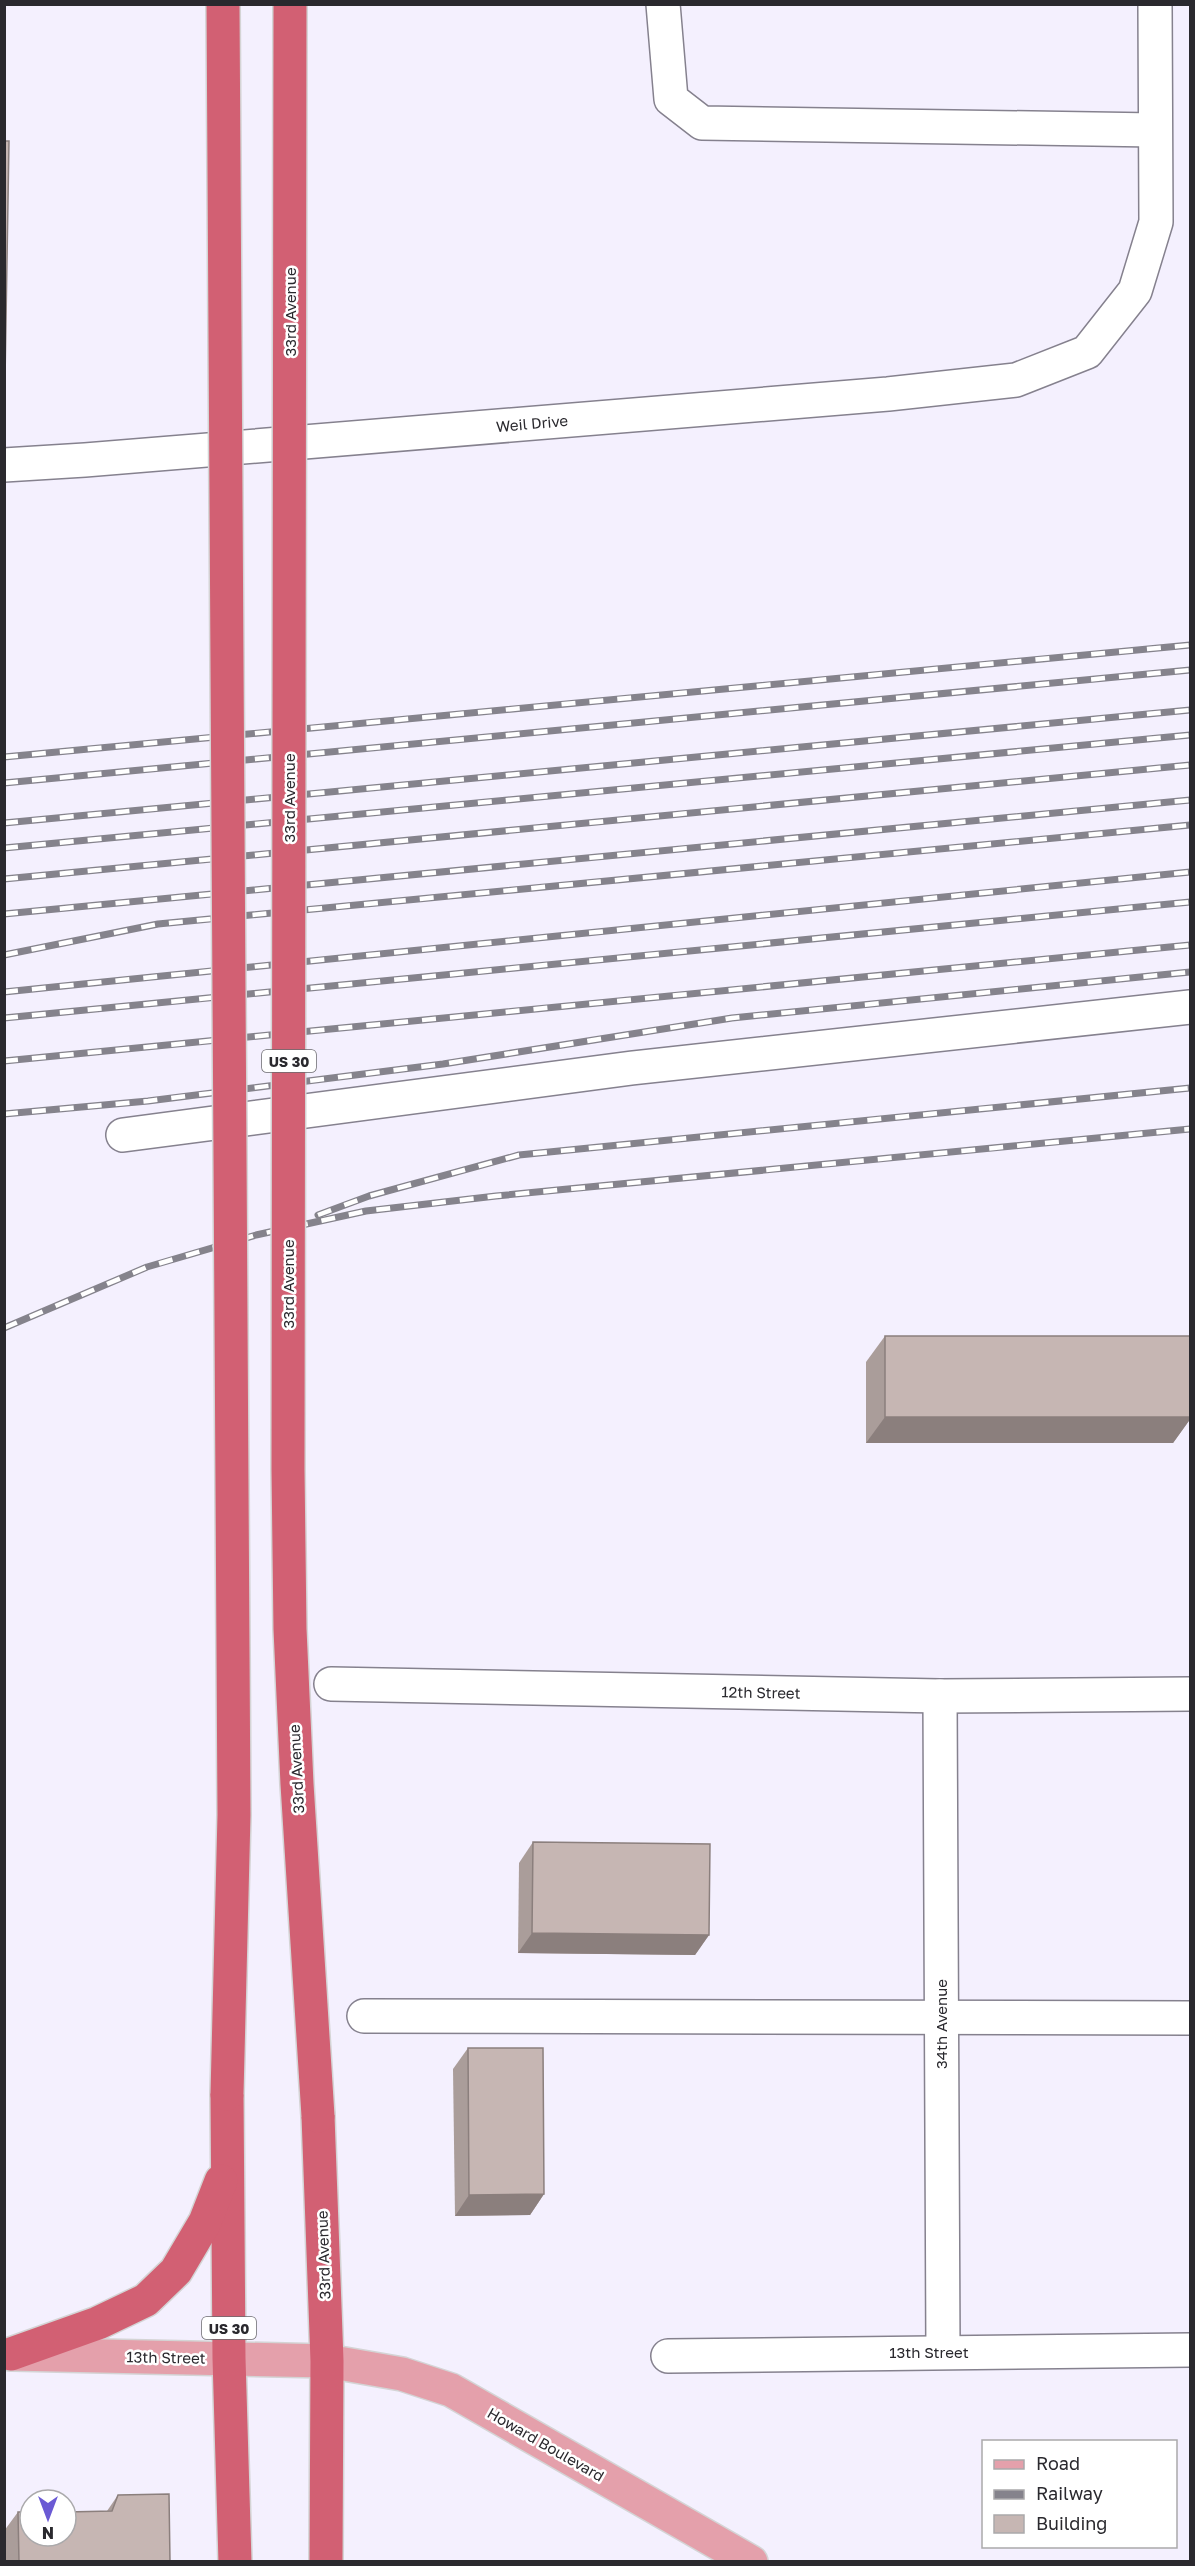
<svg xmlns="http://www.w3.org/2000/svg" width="1195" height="2566" font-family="'Golos Text',sans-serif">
	<rect width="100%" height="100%" fill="#f4f0fe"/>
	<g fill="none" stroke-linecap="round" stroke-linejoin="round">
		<defs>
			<g id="minor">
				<path d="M663,4L671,99L702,123L1155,130"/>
				<path d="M4,465L85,460L888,394L1016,380L1087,352L1135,291L1156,222L1155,4"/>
				<path d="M123,1135L632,1068L1190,1007"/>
				<path d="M331,1684L940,1696L1190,1694"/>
				<path d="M940,1696L943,2352"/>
				<path d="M364,2016L1190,2018"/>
				<path d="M668,2356L1190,2350"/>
			</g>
			<path id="major" d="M13,2354L327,2361L402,2374L451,2390L751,2562"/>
			<g id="highway">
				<path d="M227,2094L229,2358L235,2562"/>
				<path d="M318,2116L327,2361L326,2562"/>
				<path d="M11,2354L98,2323L146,2300L176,2271L205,2222L221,2181"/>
			</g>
		</defs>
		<!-- minor casing -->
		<use href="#minor" stroke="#85818e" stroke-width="36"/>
		<!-- major casing -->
		<use href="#major" stroke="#d4d4d5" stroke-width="36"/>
		<!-- highway casing -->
		<use href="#highway" stroke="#d4d4d5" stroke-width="36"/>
		<!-- minor -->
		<use href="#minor" stroke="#fff" stroke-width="33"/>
		<!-- major -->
		<use href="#major" stroke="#e4a0ab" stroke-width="33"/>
		<!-- highway -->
		<use href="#highway" stroke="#d26073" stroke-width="33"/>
		<defs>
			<g id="rail">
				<path d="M4,757L1190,645"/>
				<path d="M4,783L1190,670"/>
				<path d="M4,823L1190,710"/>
				<path d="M4,848L1190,735"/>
				<path d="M4,879L1190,765"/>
				<path d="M4,914L1190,800"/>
				<path d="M4,955L158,924L1190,825"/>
				<path d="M4,992L1190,872"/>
				<path d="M4,1018L1190,902"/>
				<path d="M4,1061L1190,945"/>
				<path d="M4,1114L148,1101L443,1064L732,1018L1190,972"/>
				<path d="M318,1215L369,1196L519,1155L1190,1088"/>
				<path d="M4,1328L147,1267L256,1235L366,1211L496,1196L1190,1129"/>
			</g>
		</defs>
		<!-- rail casing -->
		<use href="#rail" stroke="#85838c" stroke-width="7"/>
		<!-- rail -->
		<use href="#rail" stroke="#fff" stroke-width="4.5" stroke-dasharray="14" stroke-linecap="butt"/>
		<defs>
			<g id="highway-bridge">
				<path d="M223,4L234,1815L227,2094"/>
				<path d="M290,4L288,1470L290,1629L297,1784L318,2116"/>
			</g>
		</defs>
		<!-- highway-bridge casing -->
		<use href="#highway-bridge" stroke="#d4d4d5" stroke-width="36" stroke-linecap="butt"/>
		<!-- highway-bridge -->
		<use href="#highway-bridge" stroke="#d26073" stroke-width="33"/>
	</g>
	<!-- wall -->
	<g fill="#aa9d9a">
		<path d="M885,1336H1191V1418L1173,1443H866V1362Z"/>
		<path d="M533,1842L709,1935L695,1955L518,1953L519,1863Z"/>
		<path d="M468,2048L544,2194L530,2215L455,2216L453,2069Z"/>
		<path d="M118,2495L170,2562H4V2531L18,2512L107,2511Z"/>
	</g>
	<!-- shaded-wall -->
	<g fill="#8b7f7d">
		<path d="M885,1417H1191V1418L1173,1443H866Z"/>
		<path d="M532,1933L709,1935L695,1955L518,1953Z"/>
		<path d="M544,2194L530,2215L455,2216L469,2195Z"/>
	</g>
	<!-- building -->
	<g fill="#c6b6b3" stroke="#8b7f7d" stroke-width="1.5">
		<path d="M4,141H9L5,380H4Z"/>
		<rect x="885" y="1336" width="306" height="81"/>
		<path d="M533,1842L710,1844L709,1935L532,1933Z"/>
		<path d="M468,2048H543L544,2194L469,2195Z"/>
		<path d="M169,2494L170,2562H19L18,2512H30V2536H66V2512L112,2511L118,2495Z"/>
	</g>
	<g text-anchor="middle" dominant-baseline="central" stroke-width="5" stroke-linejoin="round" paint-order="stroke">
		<!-- shield labels -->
		<g fill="#fff" stroke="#6a696d" stroke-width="1.5">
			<rect x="262" y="1050" width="54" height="22" rx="4.5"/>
			<rect x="202" y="2317" width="54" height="22" rx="4.5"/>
		</g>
		<g font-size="14" font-weight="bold" fill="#2a292e">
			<text x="289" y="1061">US 30</text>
			<text x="229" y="2328">US 30</text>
		</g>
		<!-- street labels -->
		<g font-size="15" fill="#2a292e" stroke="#fff">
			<text transform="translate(290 312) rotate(-90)">33rd Avenue</text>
			<text transform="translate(532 423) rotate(-5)">Weil Drive</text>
			<text transform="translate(289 798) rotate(-90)">33rd Avenue</text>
			<text transform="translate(288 1284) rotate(-90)">33rd Avenue</text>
			<text transform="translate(761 1692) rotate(1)">12th Street</text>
			<text transform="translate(296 1769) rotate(-93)">33rd Avenue</text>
			<text transform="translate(941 2024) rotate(-90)">34th Avenue</text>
			<text transform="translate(323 2255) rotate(-92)">33rd Avenue</text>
			<text x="929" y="2352">13th Street</text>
			<text transform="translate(166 2357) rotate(1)">13th Street</text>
			<text transform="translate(546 2444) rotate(30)">Howard Boulevard</text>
		</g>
	</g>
	<!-- border -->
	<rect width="1195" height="2566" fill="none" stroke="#2a292e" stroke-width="12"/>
	<!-- legend -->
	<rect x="982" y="2440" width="195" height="108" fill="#ffffff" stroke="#aaa9ab" stroke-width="1.5"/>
	<rect x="994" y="2460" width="30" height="9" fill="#e4a0ab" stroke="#aaa9ab" stroke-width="1.5"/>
	<text x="1036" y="2470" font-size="18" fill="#2a292e">Road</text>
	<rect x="994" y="2490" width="30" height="9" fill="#85838c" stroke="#aaa9ab" stroke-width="1.5"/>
	<text x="1036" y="2500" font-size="18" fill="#2a292e">Railway</text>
	<rect x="994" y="2515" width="30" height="18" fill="#c6b6b3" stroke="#aaa9ab" stroke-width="1.5"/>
	<text x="1036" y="2530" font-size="18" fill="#2a292e">Building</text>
	<!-- north arrow -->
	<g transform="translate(48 2518) rotate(180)"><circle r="28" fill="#ffffff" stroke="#aaa9ab" stroke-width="1.5"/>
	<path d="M0-4.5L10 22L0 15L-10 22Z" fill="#6b5ad4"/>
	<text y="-9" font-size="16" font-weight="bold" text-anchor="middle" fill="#2a292e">N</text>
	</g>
</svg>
